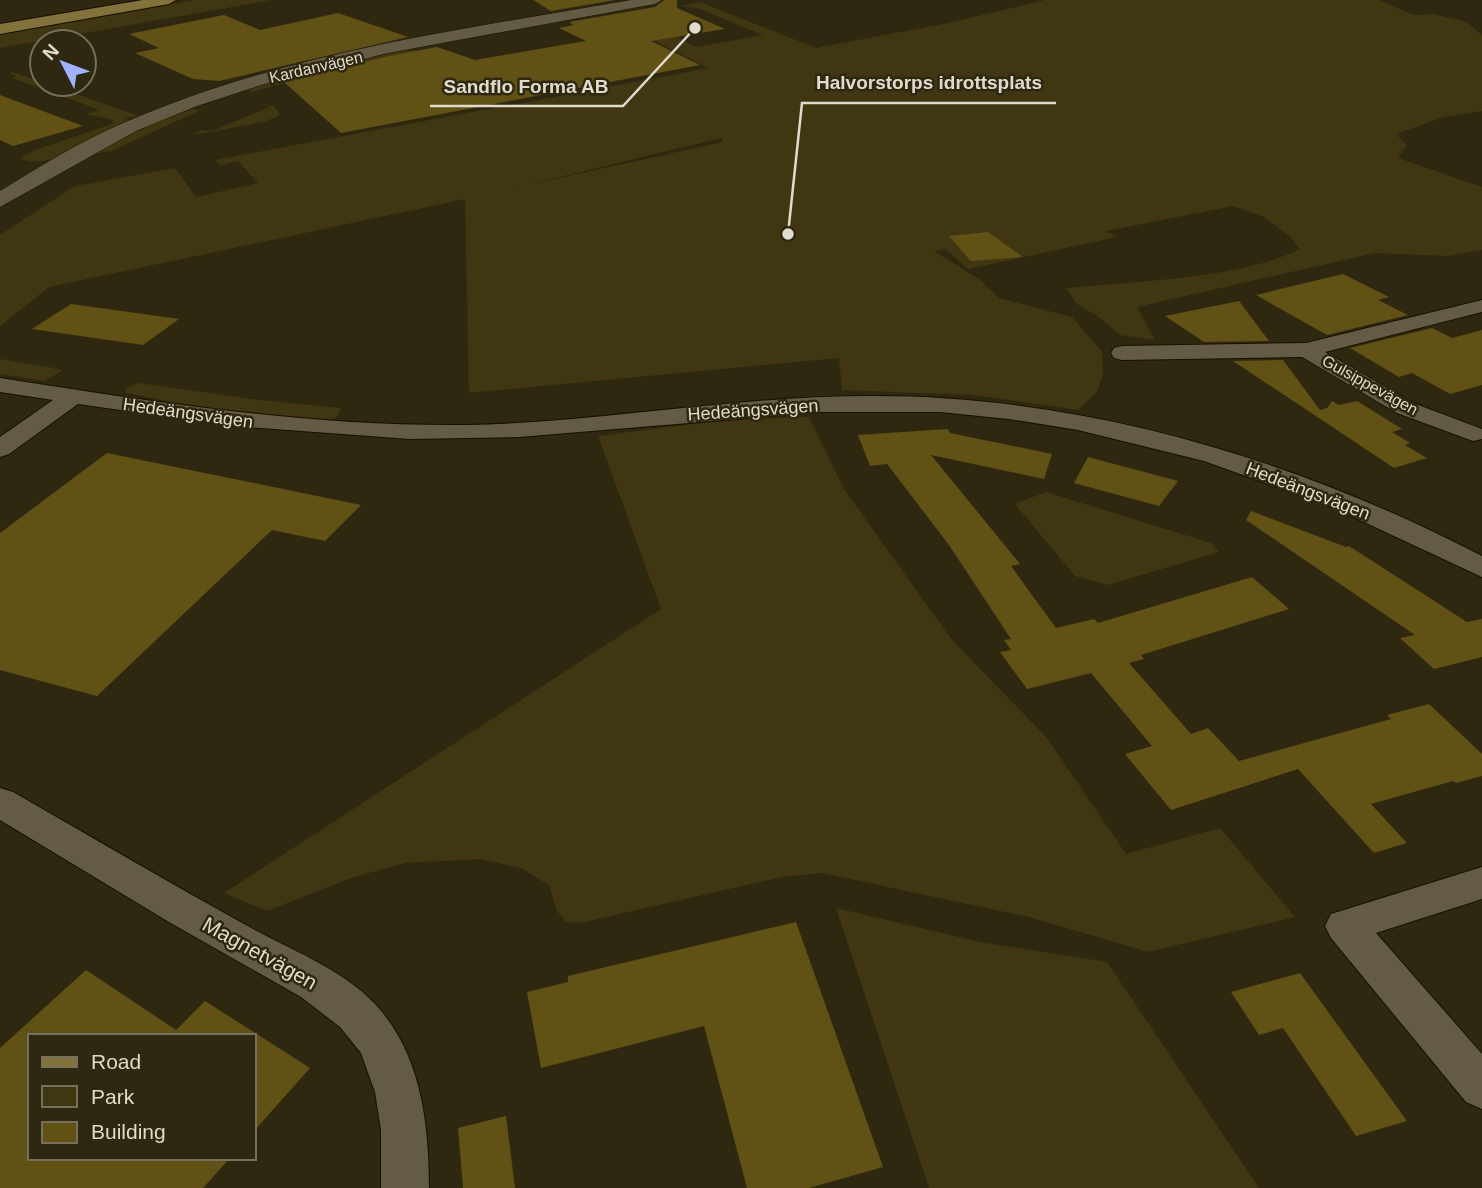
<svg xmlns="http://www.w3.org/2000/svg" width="1482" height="1188" font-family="Arial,sans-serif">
	<rect width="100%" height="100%" fill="#2f2811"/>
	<!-- green -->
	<g fill="#403612" fill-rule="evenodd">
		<path d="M195,0H271L0,48V34Z"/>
		<path d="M1045,0H1379L1414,15L1432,14L1465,21L1482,35V111L1444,117L1396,134L1407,145L1398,158L1482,187V250L1447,256L1375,253L1137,307L1155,340L1120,335L1099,317L1077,304L1066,288C1134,281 1240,279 1300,249L1290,237L1264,217L1233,206L1106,231L1117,237L968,269L946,249L934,251L979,279L999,298L1072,317L1102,352L1103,375L1097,392L1078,410L974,395L842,390L839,358L469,393L465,199L49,287L0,326V235L75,186L175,168L196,197L258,183L238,161L220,165L215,160L709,68L610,19L646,20L696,47L763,35L697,8L681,6L700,2L816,48L948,23ZM721,138L723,142L513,188H514Z"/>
		<path d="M406,50L417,51L325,72L252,92L250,88L352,60Z"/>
		<path d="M13,72L139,116L122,118L131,121C107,133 44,174 20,158L35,150L115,123L110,119L86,114L99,110L65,97L68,94H57L12,78L16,76L8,73Z"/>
		<path d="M262,104L274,106L280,115L264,122L194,135L200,130L212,131L270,107Z"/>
		<path d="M192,109L201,110L111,151L94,154L119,137Z"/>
		<path d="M0,359L60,369L62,371L44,381L0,374Z"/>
		<path d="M138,383L259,400L341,408C339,418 331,421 322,422L210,409L126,393L125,389Z"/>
		<path d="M809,417L844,489L952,640L1047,738L1126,854L1220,828L1295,917L1148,952L1029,917L822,873L782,877L580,923L566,922L557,911L549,885L521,868L480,859L405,863L351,878L267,911L224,893L661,609L598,436L734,419Z"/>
		<path d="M1046,492L1211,543L1219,552L1108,585L1075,576L1015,504Z"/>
		<path d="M836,908L980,942L1107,962L1259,1188H929Z"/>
	</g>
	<!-- building -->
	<g fill="#625114">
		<path d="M533,0H615L551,11Z"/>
		<path d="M664,0H677V8L725,29L651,41L700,65L341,133L284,82L389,56L437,47L475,60L586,41L559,28L574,25L569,22L655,7Z"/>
		<path d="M338,13L408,37L219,81L193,79L135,53L159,48L129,34L224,15L260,30Z"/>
		<path d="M0,95L83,126L13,146L0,140Z"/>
		<path d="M988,232L1023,257L971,261L949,236Z"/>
		<path d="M1343,274L1389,297L1378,300L1408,315L1327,335L1256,295Z"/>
		<path d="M1239,301L1269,341L1204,342L1165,316Z"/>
		<path d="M71,304L179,319L143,345L32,329Z"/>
		<path d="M1432,328L1452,338L1482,330V385L1450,394L1412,373L1399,377L1350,348Z"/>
		<path d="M1283,360L1320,410L1327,408L1332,401L1339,405L1357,401L1402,429L1392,432L1410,443L1405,445L1427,458L1394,468L1233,361Z"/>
		<path d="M948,429L950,433L1052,454L1044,479L931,455L1020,564L1011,566L1056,628L1094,619L1098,623L1252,577L1289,609L1141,655L1144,659L1129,663L1191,734L1208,728L1239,761L1391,719L1387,715L1429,704L1482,754V776L1456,783L1453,781L1371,804L1407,843L1374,853L1298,769L1171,810L1125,754L1152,746L1091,673L1027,689L1000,652L1011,650L1004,640L1011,639L949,545L887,464L870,466L858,435Z"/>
		<path d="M107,453L361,505L325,541L272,530L97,696L0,670V533Z"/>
		<path d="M1088,457L1178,481L1159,506L1074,483Z"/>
		<path d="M1251,511L1346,547L1349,546L1467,622L1482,619V657L1434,669L1400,638L1415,635L1246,520Z"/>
		<path d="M796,922L883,1167L809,1188H747L704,1026L541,1068L527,992L568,982V976Z"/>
		<path d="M86,970L176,1030L205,1001L310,1068L254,1131V1036H30V1158H230L203,1188H0V1048Z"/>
		<path d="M1300,973L1407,1121L1356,1136L1283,1028L1259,1035L1231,992Z"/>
		<path d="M506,1116L515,1188H463L458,1128Z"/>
	</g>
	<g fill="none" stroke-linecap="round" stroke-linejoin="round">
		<defs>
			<g id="minor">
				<path d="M1482,300V312L1325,352L1413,403L1482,429V439L1473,441L1397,413L1302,357L1122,360L1114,358L1111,353L1114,348L1122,346L1306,343Z"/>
				<path d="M0,378C155,402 311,427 468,425C603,422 736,396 870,396C1082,395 1295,459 1482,556V577L1334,508L1204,461L1078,430L1009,419L940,412H820L519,437L410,439L233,426L78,404L9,454L0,457V437L53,400L0,392Z"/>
				<path d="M0,788L13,792C90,836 166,881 244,924C289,950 348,970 382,1012C422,1061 429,1127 429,1188H381V1130L375,1092L361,1053L340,1027L301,997L169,922L0,820Z"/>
				<path d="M1482,867V899L1376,933L1482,1054V1109L1466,1102L1331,938L1325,926L1331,914Z"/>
			</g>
			<path id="tertiary" d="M631,0H662L655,4L388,53L261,85L197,106L136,131L0,207V191C39,167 79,142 121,124C282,53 459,30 631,0Z"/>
			<path id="primary" d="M143,0H176L169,4L0,34V24Z"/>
		</defs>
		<!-- minor casing -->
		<use href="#minor" stroke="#171000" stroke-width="2"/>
		<!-- tertiary casing -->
		<use href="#tertiary" stroke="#171000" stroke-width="1"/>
		<!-- primary casing -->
		<use href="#primary" stroke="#171000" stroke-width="2"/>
		<!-- minor -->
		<use href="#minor" fill="#635b43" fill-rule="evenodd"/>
		<!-- tertiary -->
		<use href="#tertiary" fill="#635b43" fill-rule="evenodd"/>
		<!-- primary -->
		<use href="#primary" fill="#82723c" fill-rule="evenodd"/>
	</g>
	<g text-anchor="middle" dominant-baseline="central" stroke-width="5" stroke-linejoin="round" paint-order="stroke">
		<!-- far-street labels -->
		<g font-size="16" fill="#dfdbcd" stroke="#2f2811">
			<text transform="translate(316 67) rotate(-13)">Kardanvägen</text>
			<text transform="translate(1370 385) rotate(29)">Gulsippevägen</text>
		</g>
		<!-- street labels -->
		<g font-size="18" fill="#dfdbcd" stroke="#2f2811">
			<text transform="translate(753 410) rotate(-4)">Hedeängsvägen</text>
			<text transform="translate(188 413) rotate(8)">Hedeängsvägen</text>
			<text transform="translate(1308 491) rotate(21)">Hedeängsvägen</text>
		</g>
		<!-- near-street labels -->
		<g font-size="21" fill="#dfdbcd" stroke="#2f2811">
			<text transform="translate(260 953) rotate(29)">Magnetvägen</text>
		</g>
	</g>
	<!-- callouts -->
	<path fill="none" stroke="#dfdbcd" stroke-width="2.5" d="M788 234L802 103H1056M695 28L623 106H430"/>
	<g fill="#dfdbcd" stroke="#2f2811" stroke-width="2.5">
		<circle cx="788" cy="234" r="7"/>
		<circle cx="695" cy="28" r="7"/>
	</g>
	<g font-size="19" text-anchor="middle" font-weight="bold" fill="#dfdbcd" stroke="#2f2811" stroke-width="5" stroke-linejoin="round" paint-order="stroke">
		<text x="929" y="89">Halvorstorps idrottsplats</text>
		<text x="526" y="93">Sandflo Forma AB</text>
	</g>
	<!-- legend -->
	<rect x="28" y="1034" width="228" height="126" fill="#2f2811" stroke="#75705c" stroke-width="2"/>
	<rect x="42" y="1057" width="35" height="10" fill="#82723c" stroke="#75705c" stroke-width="2"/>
	<text x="91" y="1069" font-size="21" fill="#dfdbcd">Road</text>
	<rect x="42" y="1086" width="35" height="21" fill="#403612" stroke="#75705c" stroke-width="2"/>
	<text x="91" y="1104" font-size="21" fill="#dfdbcd">Park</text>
	<rect x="42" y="1122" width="35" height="21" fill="#625114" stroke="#75705c" stroke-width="2"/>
	<text x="91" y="1139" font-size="21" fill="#dfdbcd">Building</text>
	<!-- north arrow -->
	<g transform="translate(63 63) rotate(312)"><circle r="33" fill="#2f2811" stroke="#75705c" stroke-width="2"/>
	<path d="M0-5L12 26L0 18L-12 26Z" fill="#a0b3fd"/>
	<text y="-10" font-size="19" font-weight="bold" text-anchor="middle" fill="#dfdbcd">N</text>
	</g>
</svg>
